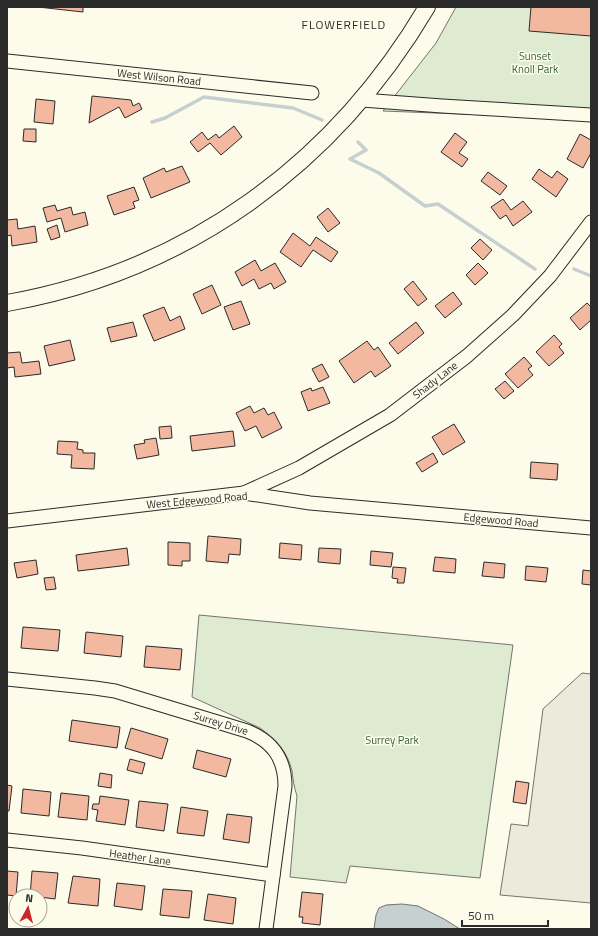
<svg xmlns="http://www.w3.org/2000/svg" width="598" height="936" font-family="'Titillium Web',sans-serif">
	<rect width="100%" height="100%" fill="#fdfbea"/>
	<!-- green -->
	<g fill="#deebd1" stroke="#74746e">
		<path d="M456,7H591V119L383,111L436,43Z"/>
		<path d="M199,615L513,645L480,878L350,866L346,883L290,877L297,796C294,787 293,780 292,771C288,752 275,739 260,728L192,697Z"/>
	</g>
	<!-- parking -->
	<path fill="#eceadb" stroke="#74746e" d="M582,673L591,674V903L500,895L511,824L528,826L543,709Z"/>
	<!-- water -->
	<path fill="#c7d0d0" stroke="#74746e" d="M402,904L418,906L444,919L460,929H374L376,915L379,908L386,905Z"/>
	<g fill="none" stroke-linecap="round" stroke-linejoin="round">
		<!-- stream -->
		<g stroke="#c7d0d0" stroke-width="3.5">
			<path d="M152,122L165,118L204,97L293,108L322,120"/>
			<path d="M358,142L366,150L350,159L379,173L425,206L438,204L535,269"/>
			<path d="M574,269L591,276"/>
		</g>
	</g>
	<!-- building -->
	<g fill="#f2b8a0" stroke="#2b2b2b">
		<path d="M38,7H83V12Z"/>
		<path d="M531,7H591V36L529,31Z"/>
		<path d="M92,96L131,100L133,106L139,103L142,109L125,118L119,107L89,123Z"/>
		<path d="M36,99L55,101L53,124L34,122Z"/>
		<path d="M234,126L242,137L221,155L210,143L198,152L190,142L202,132L208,140L216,134L219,138Z"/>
		<path d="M24,129H36V142L23,141Z"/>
		<path d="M455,133L467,142L459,153L468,159L462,167L441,152Z"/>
		<path d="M580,134L591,140V153L583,168L567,159Z"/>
		<path d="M182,166L190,182L151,198L143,178L164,168L166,172Z"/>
		<path d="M539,169L552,178L557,171L568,179L556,197L532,179Z"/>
		<path d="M488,172L507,186L500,195L481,181Z"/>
		<path d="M134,187L139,200L133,202L135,208L114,215L107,196Z"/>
		<path d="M503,199L511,210L523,201L532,212L513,226L506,215L500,219L491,207Z"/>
		<path d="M55,205L57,211L71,207L73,215L85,212L88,225L65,232L61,218L47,222L43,208Z"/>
		<path d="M328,208L340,223L328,232L317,217Z"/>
		<path d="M17,219L18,229L35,226L37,242L12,246L11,235L7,236V220Z"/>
		<path d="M57,225L60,237L51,240L47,229Z"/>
		<path d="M293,233L310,246L316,237L338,252L331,262L313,250L301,267L280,252Z"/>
		<path d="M480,239L492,250L483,260L471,248Z"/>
		<path d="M255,260L261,271L275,263L286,282L274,289L271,283L259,289L254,279L242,286L235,272Z"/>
		<path d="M478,263L488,273L475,285L466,275Z"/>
		<path d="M413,281L427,299L418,306L404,289Z"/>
		<path d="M212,285L221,305L202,314L193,294Z"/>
		<path d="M453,292L462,304L445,318L435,306Z"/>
		<path d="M241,301L250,324L233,330L224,307Z"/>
		<path d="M587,303L591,307V320L580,330L570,318Z"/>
		<path d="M164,307L170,321L180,316L185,329L154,341L143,315Z"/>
		<path d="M133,322L137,336L111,342L107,328Z"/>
		<path d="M416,322L424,333L398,354L389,343Z"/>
		<path d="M554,335L562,344L559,347L564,353L549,366L536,352Z"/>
		<path d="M70,340L75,360L49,366L44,346Z"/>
		<path d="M367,341L374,350L378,347L391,366L375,377L371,371L354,383L339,361Z"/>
		<path d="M20,352L22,363L39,361L41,374L15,377L14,367L7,368V353Z"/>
		<path d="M524,357L532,366L528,369L533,375L518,388L505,374Z"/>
		<path d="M322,364L329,377L319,382L312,369Z"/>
		<path d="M505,381L514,391L504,399L495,389Z"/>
		<path d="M323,387L330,403L308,411L301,392L311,388L312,391Z"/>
		<path d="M250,406L254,413L264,408L268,415L274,412L282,428L262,438L256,426L245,431L236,413Z"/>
		<path d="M454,424L465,442L443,455L432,437Z"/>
		<path d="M171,426L172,438L160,439L159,427Z"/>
		<path d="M233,431L235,446L192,451L190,436Z"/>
		<path d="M156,438L159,455L137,459L134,445L145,443L144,440Z"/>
		<path d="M58,441L78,442L77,449L83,450V453H95L94,469L71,468L72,455L57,454Z"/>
		<path d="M433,453L438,462L422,472L416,463Z"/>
		<path d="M531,462L558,464L557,480L530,478Z"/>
		<path d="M208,536L241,539L240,555L229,554L228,563L206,561Z"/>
		<path d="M168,542L190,543V561H182V566L168,565Z"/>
		<path d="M280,543L302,545L301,560L279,558Z"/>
		<path d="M127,548L129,565L78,571L76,555Z"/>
		<path d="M319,548L341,549L340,564L318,562Z"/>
		<path d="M371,551L393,553L391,567L370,565Z"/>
		<path d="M435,557L456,559L455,573L433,571Z"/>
		<path d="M36,560L38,574L17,578L14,563Z"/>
		<path d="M484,562L505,564L504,578L482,576Z"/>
		<path d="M526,566L548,568L546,582L525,580Z"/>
		<path d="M393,567L406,568L404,583H397L398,579L392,578Z"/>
		<path d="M583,570L591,571V585L582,584Z"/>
		<path d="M54,577L56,589L46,590L44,578Z"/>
		<path d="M23,627L60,630L58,651L21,648Z"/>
		<path d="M86,632L123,636L121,657L84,653Z"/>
		<path d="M146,646L182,649L180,670L144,667Z"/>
		<path d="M72,720L120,727L117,748L69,741Z"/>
		<path d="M131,728L168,739L162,759L125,748Z"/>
		<path d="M197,750L231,759L226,777L193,768Z"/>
		<path d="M130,759L145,763L142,774L127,770Z"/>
		<path d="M100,773L112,775L111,788L98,786Z"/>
		<path d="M516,781L529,783L526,804L513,802Z"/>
		<path d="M7,785L12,786L9,811H7Z"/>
		<path d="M23,789L51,792L49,816L21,813Z"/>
		<path d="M61,793L89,796L87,820L58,817Z"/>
		<path d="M100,796L129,800L125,825L96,821L98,810L92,809L93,804H99Z"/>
		<path d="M139,801L168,804L164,831L136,827Z"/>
		<path d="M181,807L208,811L204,836L177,833Z"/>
		<path d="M227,814L252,817L249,843L223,839Z"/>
		<path d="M7,871L18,872L16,896L7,895Z"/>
		<path d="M32,871L58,873L55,899L40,897V896H30Z"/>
		<path d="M73,876L100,879L98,906L68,903Z"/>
		<path d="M117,883L145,886L142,910L114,906Z"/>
		<path d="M163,889L192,891L189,918L160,915Z"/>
		<path d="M302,892L323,894L320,925L302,923L303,917H299Z"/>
		<path d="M208,894L236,898L233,924L204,920Z"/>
	</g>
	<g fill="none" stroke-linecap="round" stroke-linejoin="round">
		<defs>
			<g id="minor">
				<path d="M7,61L312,93"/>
				<path d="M362,100L442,106L591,115"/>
				<path d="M244,493L299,468L390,415L467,356L513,315L550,276L591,222"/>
				<path d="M7,521L244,493L310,503L591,528"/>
				<path d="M7,679L95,688L115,691L247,731C272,741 285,758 285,786L266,929"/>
				<path d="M7,840L82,848L273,875"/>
			</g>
			<path id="major" d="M7,303C188,271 334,164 427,7"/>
		</defs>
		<!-- minor casing -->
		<use href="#minor" stroke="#2b2b2b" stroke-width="15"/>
		<!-- major casing -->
		<use href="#major" stroke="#2b2b2b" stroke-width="18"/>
		<!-- minor -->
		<use href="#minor" stroke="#fdfbea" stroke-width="13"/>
		<!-- major -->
		<use href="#major" stroke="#fdfbea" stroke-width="16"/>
	</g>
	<g text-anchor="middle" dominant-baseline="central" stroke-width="3" stroke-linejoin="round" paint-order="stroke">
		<!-- park labels -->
		<g font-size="11" fill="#34623c" stroke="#fdfbea">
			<text x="535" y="56">Sunset<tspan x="535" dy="13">Knoll Park</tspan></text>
			<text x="392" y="740">Surrey Park</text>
		</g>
		<!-- street labels -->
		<g font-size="11" fill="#2b2b2b" stroke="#fdfbea">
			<text transform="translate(159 77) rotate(6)">West Wilson Road</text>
			<text transform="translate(435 380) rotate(-38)">Shady Lane</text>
			<text transform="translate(197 500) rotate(-5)">West Edgewood Road</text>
			<text transform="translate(501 520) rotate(5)">Edgewood Road</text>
			<text transform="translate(221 723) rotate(17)">Surrey Drive</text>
			<text transform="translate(140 857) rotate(8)">Heather Lane</text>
		</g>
		<!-- neighbourhood labels -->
		<g font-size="12" letter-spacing="1" fill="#2b2b2b" stroke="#fdfbea">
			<text x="344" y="24">FLOWERFIELD</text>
		</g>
	</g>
	<!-- border -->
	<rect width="598" height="936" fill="none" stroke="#2b2b2b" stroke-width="16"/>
	<!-- north arrow -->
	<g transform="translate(28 908) rotate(7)"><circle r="19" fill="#fdfbea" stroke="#a9a89e"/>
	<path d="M0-3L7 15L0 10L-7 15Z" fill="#c62828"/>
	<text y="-6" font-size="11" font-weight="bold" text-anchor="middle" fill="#2b2b2b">N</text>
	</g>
	<!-- scale -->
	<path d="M462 920v6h86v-6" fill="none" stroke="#2b2b2b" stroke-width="2"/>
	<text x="468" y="920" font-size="12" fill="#2b2b2b" stroke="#fdfbea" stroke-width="3" paint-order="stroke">50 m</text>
</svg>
